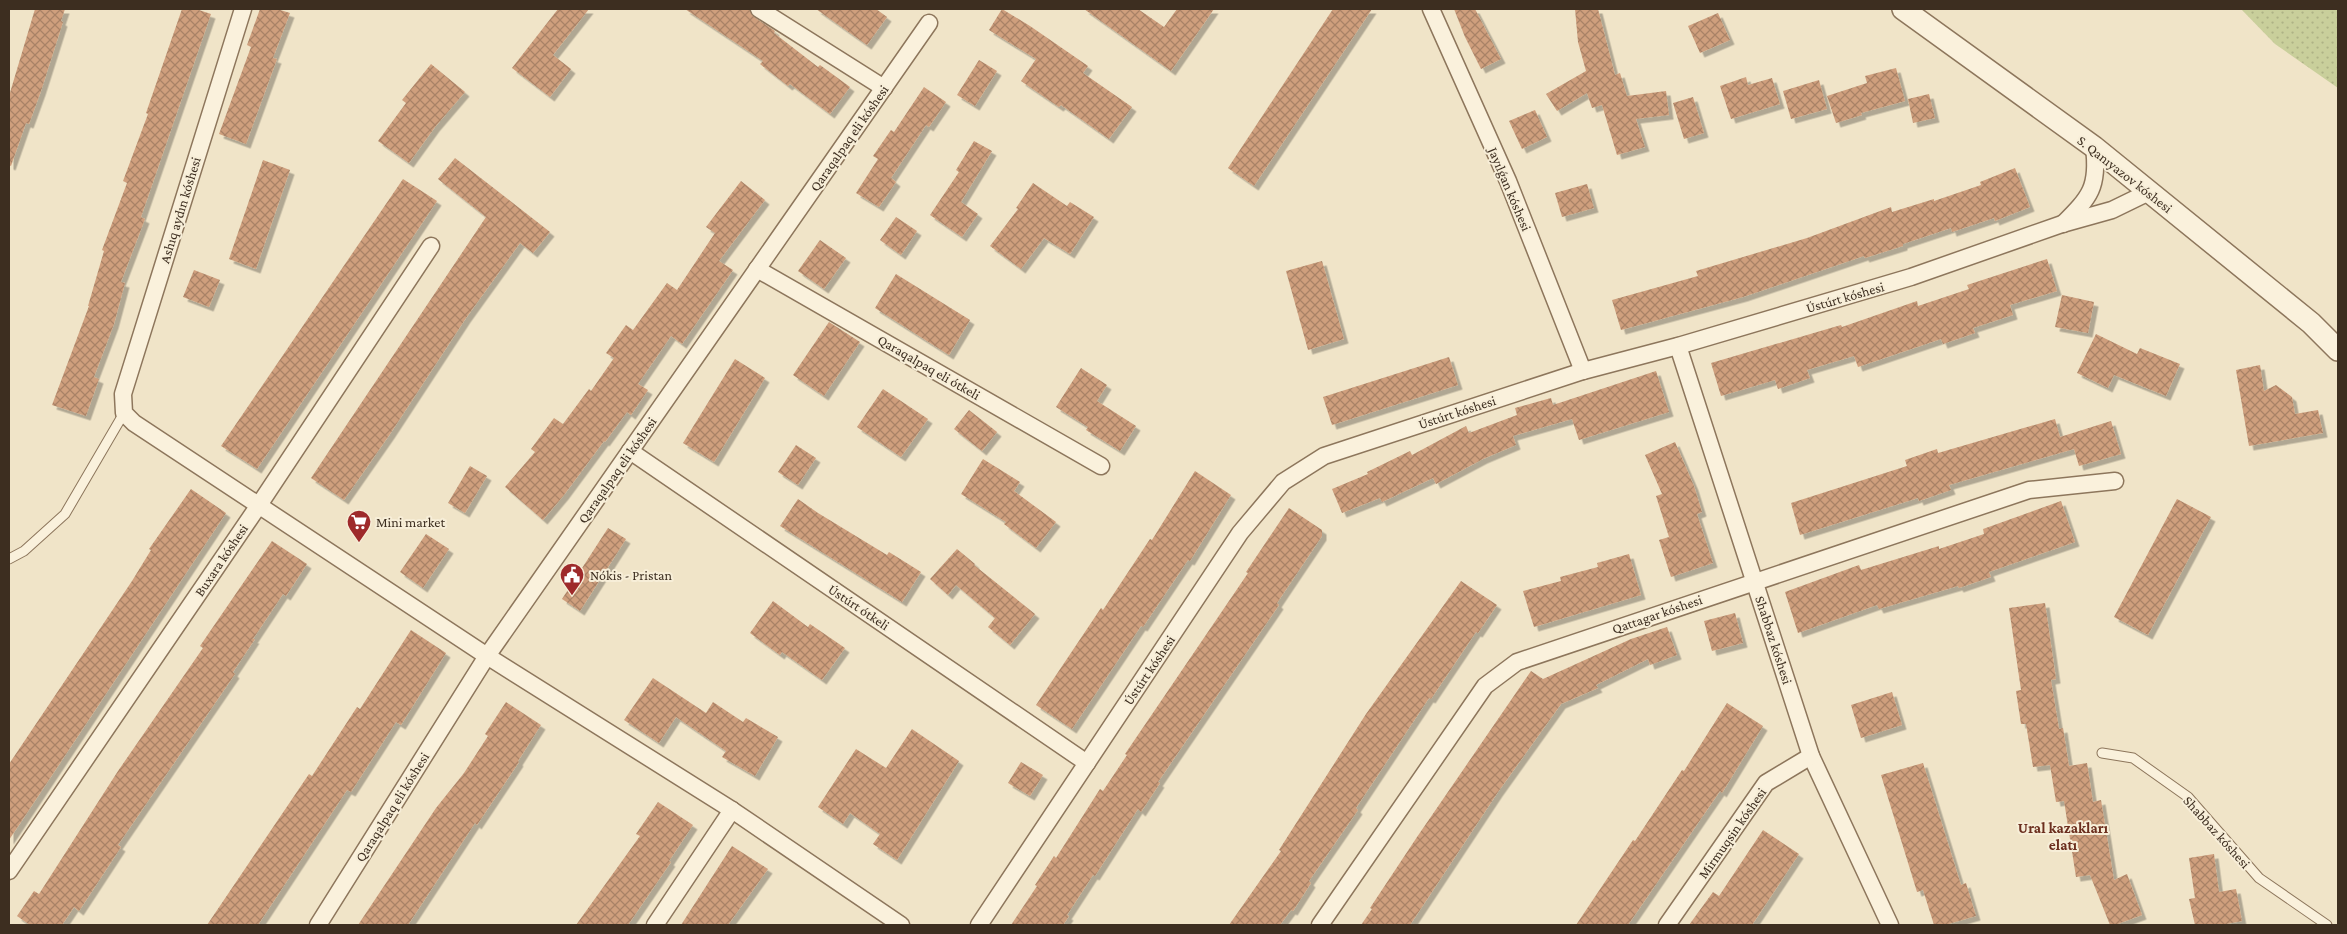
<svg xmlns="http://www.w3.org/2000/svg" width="2347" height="934" font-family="'Crimson Pro',serif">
	<defs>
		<pattern id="grass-dots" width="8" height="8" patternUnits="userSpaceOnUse" patternTransform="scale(1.25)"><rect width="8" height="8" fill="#c9cf9b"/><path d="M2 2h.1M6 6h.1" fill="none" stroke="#aeb285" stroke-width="1.8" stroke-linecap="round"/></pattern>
		<pattern id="building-cross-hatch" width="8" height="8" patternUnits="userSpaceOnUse" patternTransform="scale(1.25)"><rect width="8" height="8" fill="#cf9f7d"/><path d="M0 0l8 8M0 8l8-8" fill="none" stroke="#a98266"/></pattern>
		<filter id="shadow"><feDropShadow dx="4.5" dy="4.5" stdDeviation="0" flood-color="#0004"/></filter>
	</defs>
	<rect width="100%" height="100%" fill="#f0e4c8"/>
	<!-- grass -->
	<path fill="url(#grass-dots)" d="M2241,9H2338V88L2275,44Z"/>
	<!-- building -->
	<g fill="url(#building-cross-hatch)" filter="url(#shadow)">
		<path d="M35,9H65L61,21L63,22L41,91L29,124L26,123L11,166L9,165V96Z"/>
		<path d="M182,9H196L211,14L141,217L145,219L121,282L125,283L114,324L94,377L99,379L86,416L52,405L89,306H88L104,251L102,250L127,183L123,181L148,114L146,113Z"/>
		<path d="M260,9H277L290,13L273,58L277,59L246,144L219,134L251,47L247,45Z"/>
		<path d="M558,9H589L553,55L571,69L550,97L512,68Z"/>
		<path d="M685,9H749L754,17L775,31L774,33L818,67L820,65L850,87L830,114L790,84L788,86L760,64L763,61Z"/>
		<path d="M816,9H876L887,17L867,45Z"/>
		<path d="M1002,9L1030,26L1088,66L1083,73L1132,107L1109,139L1061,105L1059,107L1021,81L1036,59L989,30Z"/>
		<path d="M1084,9H1138L1164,27L1177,9H1214L1171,71Z"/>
		<path d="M1333,9H1372L1254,186L1228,168Z"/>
		<path d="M1454,9H1475L1501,59L1481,69L1465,37Z"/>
		<path d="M1575,9H1598L1615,75L1620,73L1627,96L1666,91L1669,115L1636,119L1645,147L1617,155L1602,105L1592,108L1587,93L1557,111L1546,94L1586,71L1578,42Z"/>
		<path d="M1718,13L1730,40L1700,53L1688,26Z"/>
		<path d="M979,60L997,71L975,106L957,95Z"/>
		<path d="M431,64L465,92L435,127L409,163L378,141L406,103L402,100Z"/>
		<path d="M1896,68L1905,101L1861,113L1862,115L1836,123L1827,96L1867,83L1865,76Z"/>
		<path d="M1746,77L1748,85L1772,78L1780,104L1731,119L1720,86Z"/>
		<path d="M1819,80L1827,109L1791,119L1783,91Z"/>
		<path d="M924,87L946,102L929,127L926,125L891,178L896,182L879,207L856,193L878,159L873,156L891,130L894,132Z"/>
		<path d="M1929,94L1935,118L1913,123L1908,99Z"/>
		<path d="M1693,97L1704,133L1684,139L1673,103Z"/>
		<path d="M1535,110L1547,137L1522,149L1509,121Z"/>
		<path d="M974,141L992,151L961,202L978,214L962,237L930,215L959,172L956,170Z"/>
		<path d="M455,158L550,232L533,253L520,243L466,318L390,434L344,500L311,478L486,217L438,179Z"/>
		<path d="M263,160L290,170L256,269L229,259Z"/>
		<path d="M2015,168L2030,207L1995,221L1994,218L1952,232L1951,228L1903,244V246L1865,258L1864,256L1743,297L1621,330L1612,300L1698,276L1696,271L1807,238L1891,207L1892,212L1934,199V201L1981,185L1980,182Z"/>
		<path d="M403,179L437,201L257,469L221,446Z"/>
		<path d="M741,181L765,200L719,261L733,270L682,344L671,336L638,384L648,390L631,415L627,412L605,442L604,441L564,495L543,520L505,487L535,452L531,449L554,418L563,424L589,389L591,391L614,358L606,353L626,325L633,330L667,283L677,290L715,233L706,227Z"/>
		<path d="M1033,183L1067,206L1070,202L1094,217L1070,254L1044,238L1021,269L990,246L1018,209L1016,208Z"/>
		<path d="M1587,184L1594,208L1562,217L1555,193Z"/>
		<path d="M896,217L917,231L901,255L880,240Z"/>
		<path d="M820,240L846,258L824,289L798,271Z"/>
		<path d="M2047,259L2057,291L2010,305L2013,315L1973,328L1975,333L1943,344L1941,339L1858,367L1854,356L1807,370L1810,378L1778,389L1775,380L1721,396L1711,363L1841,325L1842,327L1917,301L1918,306L1969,289L1967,285Z"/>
		<path d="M1322,261L1344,339L1308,350L1286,271Z"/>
		<path d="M194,270L220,280L209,307L183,297Z"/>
		<path d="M896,274L970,320L949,355L875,308Z"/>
		<path d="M2062,295L2094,302L2088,333L2055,327Z"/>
		<path d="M829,322L860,342L824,396L793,375Z"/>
		<path d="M2096,334L2137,354L2140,348L2180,364L2166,396L2114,375L2108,388L2077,373Z"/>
		<path d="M1449,357L1458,385L1332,425L1323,397Z"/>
		<path d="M735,359L765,378L714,462L683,443Z"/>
		<path d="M2260,365L2264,391L2276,385L2292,397L2295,414L2318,410L2323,433L2249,446L2236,370Z"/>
		<path d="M1081,368L1107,385L1097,401L1136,426L1120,451L1086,430L1088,427L1056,407Z"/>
		<path d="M1656,371L1669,412L1579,440L1572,419L1513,436L1516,445L1483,459L1436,484L1433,478L1382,502L1380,498L1342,513L1332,489L1368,474L1367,472L1410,451L1412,455L1466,426L1469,433L1517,415L1515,408L1551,398L1553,405Z"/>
		<path d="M883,389L928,419L901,457L857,427Z"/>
		<path d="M969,410L997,432L982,451L954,429Z"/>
		<path d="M2055,419L2060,437L2111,421L2121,454L2079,466L2074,449L1949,485L1951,490L1919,501L1918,498L1800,535L1791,503L1907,466L1905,460L1937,449L1938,453Z"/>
		<path d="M1675,442L1694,486L1702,512L1697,514L1713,563L1671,577L1659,540L1669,537L1656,496L1662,494L1645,455Z"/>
		<path d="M796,445L816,458L798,485L778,472Z"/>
		<path d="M983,459L1020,482L1014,491L1056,522L1036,548L1004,524L1006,522L961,494Z"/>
		<path d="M470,466L487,476L465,513L448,503Z"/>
		<path d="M1195,471L1231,495L1190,561L1188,560L1143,627L1141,626L1072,729L1036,705L1101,608L1103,610L1150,539L1152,540Z"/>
		<path d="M191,489L226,513L9,840V764L132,581L151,550L149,549Z"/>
		<path d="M798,499L818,513L887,555L889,552L921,572L902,602L780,526Z"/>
		<path d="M2177,499L2211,517L2148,635L2114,617Z"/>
		<path d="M2061,501L2075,542L1989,572L1991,577L1959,588L1958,586L1879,609L1877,605L1798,633L1785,592L1859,565L1861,570L1939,546V549L1984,534L1983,529Z"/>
		<path d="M1289,508L1322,530V536L1277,603L1279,605L1158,782L1160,783L1141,812L1138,809L1095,876L1093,875L1067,915L1069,916L1063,925H1011L1037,886L1035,885L1054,856L1056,858L1100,789L1103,791L1127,755L1125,754L1248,573L1246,572Z"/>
		<path d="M608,528L626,539L580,611L562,599Z"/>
		<path d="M426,534L449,549L423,588L400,572Z"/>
		<path d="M272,541L307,564L286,596L283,594L253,639H255L233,672L235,674L118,845L121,847L79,911L74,907L62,925H30L17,916L34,891L39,894L118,771L203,648L200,646Z"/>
		<path d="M957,549L975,564L974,565L1035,614L1010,645L988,627L995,618L956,585L948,595L930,579Z"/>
		<path d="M1629,554L1641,595L1534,627L1523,591L1561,581L1560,577L1598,567L1597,563Z"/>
		<path d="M1461,581L1497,605L1478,633L1476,632L1431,699L1429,698L1356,808L1358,810L1309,881L1311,883L1293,911L1291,910L1280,925H1229L1281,851L1279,850L1366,714Z"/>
		<path d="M773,601L808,627L810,624L845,648L822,680L782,652L780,655L750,633Z"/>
		<path d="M2045,603L2056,679L2051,680L2059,729L2063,728L2069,766L2087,763L2093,802L2101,800L2114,880L2127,874L2142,915L2115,925H2110L2090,875L2076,877L2064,801L2056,802L2050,765L2033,767L2026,724H2021L2016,691L2021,690L2009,608Z"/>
		<path d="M1735,613L1743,643L1712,651L1704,621Z"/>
		<path d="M1667,627L1677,655L1650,665L1648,659L1596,685L1598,688L1561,704L1498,792L1410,925H1361L1372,909L1370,908L1417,837L1531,671L1543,679L1631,639Z"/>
		<path d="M411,630L446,653L401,725L396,722L351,792L347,790L258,925H207L309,774L312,776L357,707L360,709Z"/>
		<path d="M653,678L706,713L713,702L743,722L746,718L778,737L755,776L722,757L726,751L676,717L659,743L624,720Z"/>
		<path d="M1892,692L1902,725L1861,738L1851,705Z"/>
		<path d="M506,702L541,725L518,761L519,762L477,825L475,823L408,925H358L436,808L464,773L488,736L485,734Z"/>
		<path d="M1727,703L1763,726L1722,793L1720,791L1628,925H1576L1633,840L1635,841L1682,770L1684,771Z"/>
		<path d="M912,729L959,761L897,860L873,844L880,834L850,813L843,824L818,807L856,749L886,768Z"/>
		<path d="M1021,762L1043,775L1030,796L1008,783Z"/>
		<path d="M1923,763L1961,885L1966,883L1976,916L1945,925H1934L1923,890L1917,892L1881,775Z"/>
		<path d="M658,802L693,825L669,861L671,862L628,925H576L640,836L636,834Z"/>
		<path d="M1763,830L1799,854L1752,925H1689L1713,892L1719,896Z"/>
		<path d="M732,846L768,869L728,925H681Z"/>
		<path d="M2214,854L2219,892L2236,889L2242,921L2221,925H2195L2189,899L2195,898L2189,858Z"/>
	</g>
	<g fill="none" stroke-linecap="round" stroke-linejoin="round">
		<defs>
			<g id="service">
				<path d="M9,559L24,551L65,514L124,413"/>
				<path d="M2102,753L2133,758L2188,797L2259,878L2327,925"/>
			</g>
			<g id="minor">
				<path d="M243,9L123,394L124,413L134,423L487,656L732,810L901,925"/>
				<path d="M759,9L884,88"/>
				<path d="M1431,9L1508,181L1583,371"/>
				<path d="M2063,224C2090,197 2099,187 2094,147"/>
				<path d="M757,269L1101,466"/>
				<path d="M1678,346L1811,756L1890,925"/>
				<path d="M630,451L1087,763"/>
				<path d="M9,871L259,505L431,246"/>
				<path d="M318,925L487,656L929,23"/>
				<path d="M655,925L732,810"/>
				<path d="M979,925L1240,533L1283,482L1324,456L1583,371L1678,346L1911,277L2062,224L2112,210L2149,192"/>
				<path d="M1320,925L1485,686L1517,662L2029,490L2115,481"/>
				<path d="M1667,925L1766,783L1811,756"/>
			</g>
			<path id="tertiary" d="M1903,9L2094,147L2311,323L2338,350"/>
		</defs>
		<!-- service casing -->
		<use href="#service" stroke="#8d765c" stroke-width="11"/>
		<!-- minor casing -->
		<use href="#minor" stroke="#8d765c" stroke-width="19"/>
		<!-- tertiary casing -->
		<use href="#tertiary" stroke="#8d765c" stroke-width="24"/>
		<!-- service -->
		<use href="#service" stroke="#faf1dc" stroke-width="9"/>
		<!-- minor -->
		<use href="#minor" stroke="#faf1dc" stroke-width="16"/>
		<!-- tertiary -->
		<use href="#tertiary" stroke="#faf1dc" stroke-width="21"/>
	</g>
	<!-- icons -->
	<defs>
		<symbol id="supermarket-pin" viewBox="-11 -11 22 30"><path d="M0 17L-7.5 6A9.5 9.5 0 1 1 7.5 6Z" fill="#9e2a2b" stroke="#f7eed8"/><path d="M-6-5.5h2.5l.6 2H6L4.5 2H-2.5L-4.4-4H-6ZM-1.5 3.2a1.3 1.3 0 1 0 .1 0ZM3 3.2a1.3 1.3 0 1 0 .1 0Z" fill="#fff"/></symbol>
		<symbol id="civic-pin" viewBox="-11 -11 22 30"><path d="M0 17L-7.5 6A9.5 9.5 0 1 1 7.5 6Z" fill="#9e2a2b" stroke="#f7eed8"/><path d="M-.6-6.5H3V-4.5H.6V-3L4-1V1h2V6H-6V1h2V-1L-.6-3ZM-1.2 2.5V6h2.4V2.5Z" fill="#fff"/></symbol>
	</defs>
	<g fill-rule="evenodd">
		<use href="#supermarket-pin" x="345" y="508" width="28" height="38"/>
		<use href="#civic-pin" x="558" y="561" width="28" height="38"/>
	</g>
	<g text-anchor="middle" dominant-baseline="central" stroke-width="4" stroke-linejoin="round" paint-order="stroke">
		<!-- street labels -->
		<g font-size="14" fill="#3d2e20" stroke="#f7eed8">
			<text transform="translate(849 138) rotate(-55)">Qaraqalpaq eli kóshesi</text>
			<text transform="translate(2125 174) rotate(38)">S. Qanıyazov kóshesi</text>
			<text transform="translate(1510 189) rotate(67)">Jayılǵan kóshesi</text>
			<text transform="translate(180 210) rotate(-73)">Ashıq aydın kóshesi</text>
			<text transform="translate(1845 297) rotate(-16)">Ústúrt kóshesi</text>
			<text transform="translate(929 367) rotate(30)">Qaraqalpaq eli ótkeli</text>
			<text transform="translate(1457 412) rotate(-18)">Ústúrt kóshesi</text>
			<text transform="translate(617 470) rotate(-55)">Qaraqalpaq eli kóshesi</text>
			<text transform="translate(221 560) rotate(-56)">Buxara kóshesi</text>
			<text transform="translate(859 607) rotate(34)">Ústúrt ótkeli</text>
			<text transform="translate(1657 614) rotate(-19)">Qattagar kóshesi</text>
			<text transform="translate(1774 640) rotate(72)">Shabbaz kóshesi</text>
			<text transform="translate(1149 670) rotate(-56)">Ústúrt kóshesi</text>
			<text transform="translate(392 807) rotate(-58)">Qaraqalpaq eli kóshesi</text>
			<text transform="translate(2217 832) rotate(48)">Shabbaz kóshesi</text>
			<text transform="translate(1732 833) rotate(-55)">Mirmuqsin kóshesi</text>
		</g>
		<!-- poi labels -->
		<g font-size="14" fill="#3d2e20" stroke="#f7eed8" text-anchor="start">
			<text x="376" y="522">Mini market</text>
			<text x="590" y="575">Nókis - Pristan</text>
		</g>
		<!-- neighbourhood labels -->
		<g font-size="15" font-weight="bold" fill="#6b2e1e" stroke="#f7eed8">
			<text x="2063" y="828">Ural kazakları<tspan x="2063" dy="17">elatı</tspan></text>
		</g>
	</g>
	<!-- border -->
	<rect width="2347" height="934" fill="none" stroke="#3d2e20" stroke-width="20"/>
</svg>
